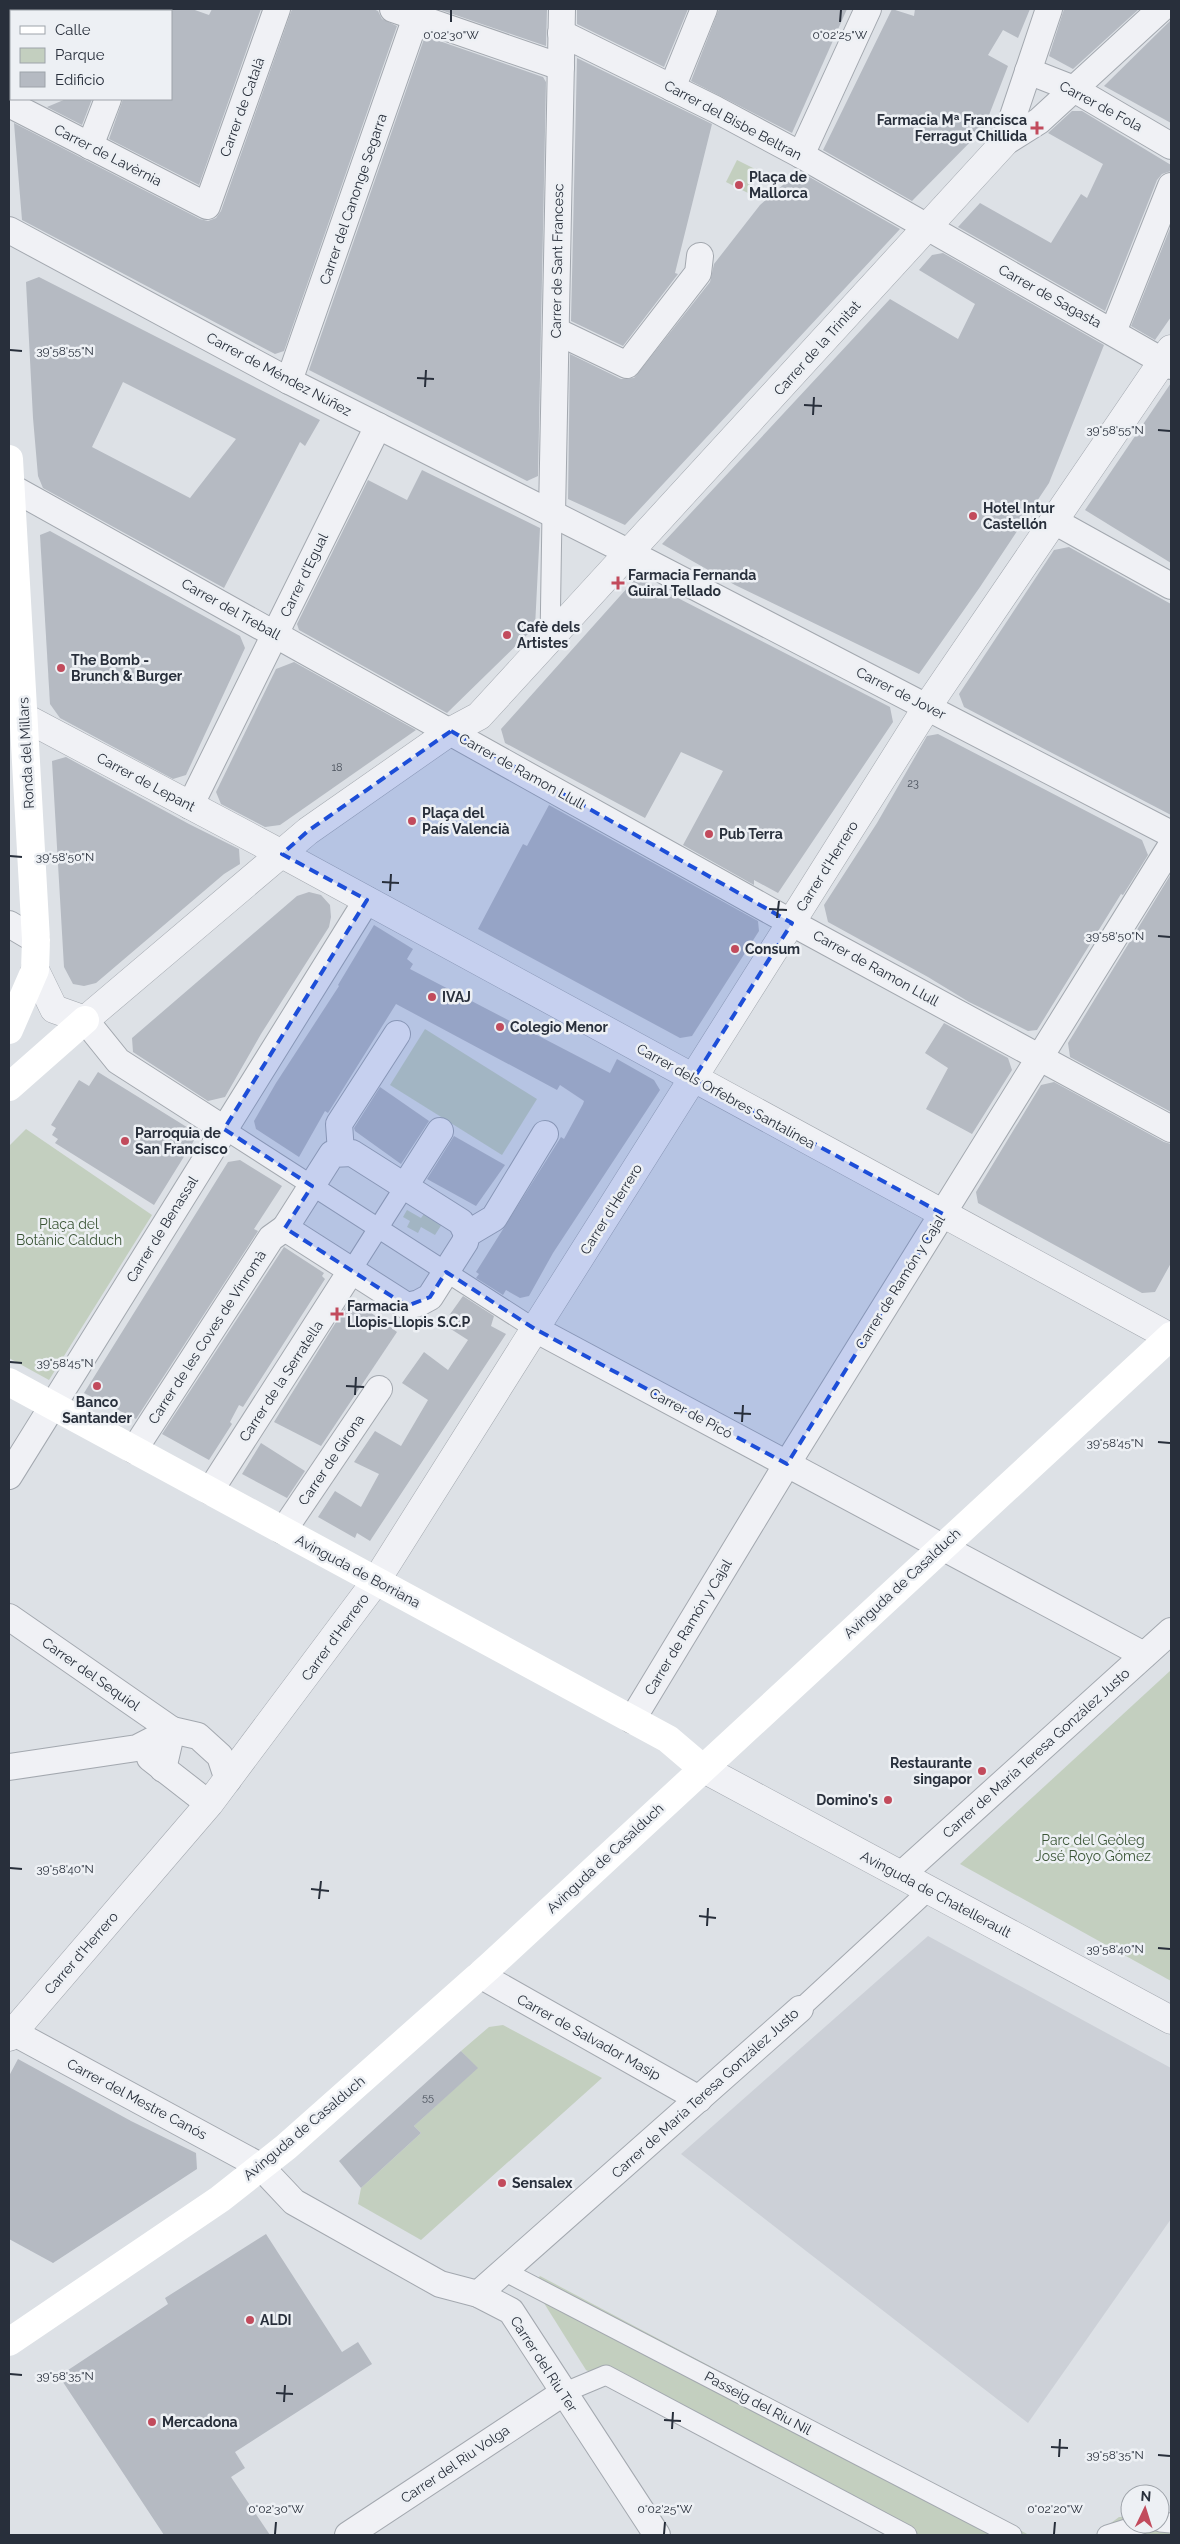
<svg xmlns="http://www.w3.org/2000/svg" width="1180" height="2544" font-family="Raleway,sans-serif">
	<rect width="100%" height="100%" fill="#dde1e6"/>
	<!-- built -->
	<path fill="#ccd0d7" d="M928,1936L1171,2068V2219L1028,2423L681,2154Z"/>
	<!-- green -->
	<g fill="#c3cfbf">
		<path d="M737,160L759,171L748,193L726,182Z"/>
		<path d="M425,1029L537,1099L502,1155L390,1085Z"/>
		<path d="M26,1129L152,1215L49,1380L9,1358V1146Z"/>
		<path d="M407,1210L421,1218L424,1214L442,1224L435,1235L421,1227L418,1233L407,1227L410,1221L403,1217Z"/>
		<path d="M1171,1670V1981L960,1864Z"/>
		<path d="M503,2025L602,2078L421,2240L358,2204L361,2188L421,2133L414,2126L477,2068L461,2051L489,2027Z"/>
		<path d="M540,2276L1029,2535H892L586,2370L532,2284Z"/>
		<path d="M1171,2516V2535H1095L1119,2517H1130V2524H1160Z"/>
	</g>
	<!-- building -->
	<g fill="#b5bac2" fill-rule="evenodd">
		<path d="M171,9H192L209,15L212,9H261L199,185L109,139L123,99H171Z"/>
		<path d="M292,9H373L378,11L382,19L397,26L284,351L275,354L22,220L14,123L200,219L208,221L216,218L221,211Z"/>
		<path d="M438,9H547L546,46Z"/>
		<path d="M577,9H688L664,67L577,24Z"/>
		<path d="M719,9H847L792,133L691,81Z"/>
		<path d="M892,9L914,16L915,9H1030L1018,38L1003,30L988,55L1008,66L984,128L912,201L823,150Z"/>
		<path d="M1064,9H1139L1073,69L1049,56Z"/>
		<path d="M1171,20V123L1104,86Z"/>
		<path d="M425,36L543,77L546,82L538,476L527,481L309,370Z"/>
		<path d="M577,58L712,124L675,273L678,274L623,346L571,321Z"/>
		<path d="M66,99H92L82,125L47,107Z"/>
		<path d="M1072,111H1082L1171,165V171L1162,174L1157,180L1105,311L958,227L980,203L1051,243L1081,194L1087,198L1103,164L1048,133Z"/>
		<path d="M799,171L900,229L625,525L568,499L570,354L621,379L634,378L710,282L714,264L760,205Z"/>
		<path d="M1171,226V317L1155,340L1131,326Z"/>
		<path d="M943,253L1104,345L1049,483L980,587L919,674L735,585L662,544L890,299L958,339L975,304L919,270L932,255Z"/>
		<path d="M39,277L320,420L305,446L300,442L224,588L43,488L38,476L33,418L26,282ZM123,382L236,439L190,498L92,447Z"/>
		<path d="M1171,383V563L1085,510Z"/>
		<path d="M422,470L540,528L535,627L447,713L299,630L297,624L368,480L407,500Z"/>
		<path d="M50,531L240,636L245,648L186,775L173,779L60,718L50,704L40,535Z"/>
		<path d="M1069,547L1171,604V815L964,707L959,694L1054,550Z"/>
		<path d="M637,577L890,707L893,722L778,893L754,880V885L683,845L723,771L681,752L645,818L505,743L501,729Z"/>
		<path d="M294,662L416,730L280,825L265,827L221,804L216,792L276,669Z"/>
		<path d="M938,734L1142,840L1148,855L1123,895L1121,894L1037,1030L1028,1031L969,1002L928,977L828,922L824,905L877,823L927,736Z"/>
		<path d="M66,757L189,824L239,849L240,864L224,874L96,983L84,986L73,984L64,967L52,761Z"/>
		<path d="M549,805L758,921L759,931L692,1036L680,1038L478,929L523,844L527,846Z"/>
		<path d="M1171,874V1112L1070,1057L1068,1043Z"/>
		<path d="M309,892L321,895L330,905L331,917L329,927L261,1034L225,1097L208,1101L133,1052L132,1038L297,896Z"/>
		<path d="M374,925L413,949L407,959L413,964L410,969L610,1073L617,1059L654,1080L660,1090L553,1253L529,1296L520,1298L506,1290L503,1295L476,1278L479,1274L476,1272L561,1137L564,1139L583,1104L584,1101L560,1085L557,1090L396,1004L328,1113L325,1111L299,1157L256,1129L254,1121L276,1083L339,986L338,985Z"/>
		<path d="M944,1023L1008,1058L1012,1070L972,1134L926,1109L948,1068L925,1053Z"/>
		<path d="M98,1072L198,1134L154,1205L55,1143L58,1139L52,1135L56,1128L51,1125L79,1080L89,1086Z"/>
		<path d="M1054,1082L1164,1142L1171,1144V1263L1155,1292L1142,1293L978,1203L976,1192L1041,1085Z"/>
		<path d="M380,1087L429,1121L401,1164L355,1131L354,1128Z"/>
		<path d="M454,1136L505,1165L476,1206L427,1179Z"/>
		<path d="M240,1160L282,1186L254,1229L258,1231L136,1419L84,1393L228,1162Z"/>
		<path d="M284,1247L324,1273L322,1276L325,1279L243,1407L239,1405L230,1422L232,1424L209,1460L162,1434Z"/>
		<path d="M463,1296L494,1316L491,1326L506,1334L370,1541L357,1533L355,1538L318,1517L335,1491L361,1507L379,1474L354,1462L375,1431L401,1446L428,1400L402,1383L424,1352L448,1370L468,1340L443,1324Z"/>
		<path d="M351,1298L397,1332L321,1446L274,1422Z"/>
		<path d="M261,1443L305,1471L287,1498L242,1474Z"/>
		<path d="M461,2051L478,2068L414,2126L421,2133L361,2188L339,2161Z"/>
		<path d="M18,2059L131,2121L196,2153L197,2169L53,2263L9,2239V2076Z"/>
		<path d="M266,2234L342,2352L358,2342L372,2364L235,2452L245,2468L231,2477L270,2535H164L59,2376L168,2304L165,2298Z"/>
	</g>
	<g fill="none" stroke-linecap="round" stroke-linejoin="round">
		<defs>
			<g id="pedestrian">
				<path d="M550,640L552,514"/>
				<path d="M224,1129L535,1329"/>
				<path d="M351,1271L405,1186"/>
				<path d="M800,2009L929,1890"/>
				<path d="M504,2271L1012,2535"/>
				<path d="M563,2393L606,2375L907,2535"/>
				<path d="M1160,2522L1171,2523"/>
				<path d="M1107,2535L1142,2524"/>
			</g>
			<g id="minor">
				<path d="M393,9L561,67"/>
				<path d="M142,11L143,9"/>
				<path d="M561,33L715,109L801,155L1171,366"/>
				<path d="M1028,71L1074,89L1171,146"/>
				<path d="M672,88L704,9"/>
				<path d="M9,104L207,206L277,9"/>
				<path d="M1004,143L1039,121L1161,9"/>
				<path d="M1004,143L1049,9"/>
				<path d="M90,146L108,99"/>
				<path d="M801,155L868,9"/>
				<path d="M9,230L289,381L630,553L1171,834"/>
				<path d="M556,331L627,365L698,273L700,256"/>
				<path d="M1113,332L1171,186"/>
				<path d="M289,381L416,17V9"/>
				<path d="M9,486L792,923L1171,1129"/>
				<path d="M552,514L562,9"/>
				<path d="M1054,521L1171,586"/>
				<path d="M190,806L378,426"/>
				<path d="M9,924L36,940"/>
				<path d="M85,1020L118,1061L224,1129"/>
				<path d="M341,1152L339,1124L397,1034"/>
				<path d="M405,1186L440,1131"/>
				<path d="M467,1234L461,1222L352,1153L332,1154L285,1228L407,1306L419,1303L430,1297L465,1242L467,1234L494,1218L545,1134"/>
				<path d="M535,1329L1144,1655"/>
				<path d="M134,1450L271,1238L285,1228"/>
				<path d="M9,1476L367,900"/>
				<path d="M210,1491L351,1271"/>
				<path d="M283,1531L379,1389"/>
				<path d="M9,1617L172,1730L163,1769"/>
				<path d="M632,1720L787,1464L1171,846"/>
				<path d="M150,1758L209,1804"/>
				<path d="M9,1767L137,1748L172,1730L198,1736L220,1756L228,1780"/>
				<path d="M901,1875L1171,1631"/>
				<path d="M480,1975L699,2099"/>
				<path d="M9,2030L260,2166L294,2202L440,2284L478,2294L511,2311L657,2535"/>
				<path d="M478,2294L800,2009"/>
				<path d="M348,2535L563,2393"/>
			</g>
			<g id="tertiary">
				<path d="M24,717L282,854L1170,1337"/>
				<path d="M35,970L54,1009L85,1020L308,831L451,731L479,716L1004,143"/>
				<path d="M702,1768L1171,2020"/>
				<path d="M9,2037L209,1804L376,1581L927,707L1171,349"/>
			</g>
		</defs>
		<!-- pedestrian casing -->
		<use href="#pedestrian" stroke="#a3a8af" stroke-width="21"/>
		<!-- minor casing -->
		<use href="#minor" stroke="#a3a8af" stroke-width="28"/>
		<!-- tertiary casing -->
		<use href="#tertiary" stroke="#a3a8af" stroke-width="29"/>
		<!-- pedestrian -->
		<use href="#pedestrian" stroke="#f0f1f5" stroke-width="19"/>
		<!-- minor -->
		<use href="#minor" stroke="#f0f1f5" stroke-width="26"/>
		<!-- tertiary -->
		<use href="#tertiary" stroke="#f0f1f5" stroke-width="28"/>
		<!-- secondary -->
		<g stroke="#fff" stroke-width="28">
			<path d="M9,459L36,940L35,970L9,1030"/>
			<path d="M9,1087L85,1020"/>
			<path d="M9,1382L668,1739L702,1768"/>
			<path d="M9,2342L220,2199L286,2147L490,1966L1171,1336"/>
		</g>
	</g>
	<!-- marked area -->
	<path fill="#1d4ed8" fill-opacity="0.2" stroke="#1d4ed8" stroke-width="4" stroke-dasharray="10 6" stroke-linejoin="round" d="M451,731L792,923L694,1078L943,1214L787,1464L535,1329L446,1272L430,1297L407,1306L285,1228L312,1186L224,1129L367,900L282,854L308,831Z"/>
	<!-- ticks -->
	<path fill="none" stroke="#282f3b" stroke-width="2" d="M451,22V10M840,22L841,10M10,350L22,351M417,378L434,379M425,387L426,370M804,405L822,406M813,415L814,397M1158,430L1170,431M10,856L22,857M382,882L399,883M390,891L391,874M769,909L787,910M777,918L779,901M1158,936L1170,937M10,1362L22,1363M346,1386L364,1387M355,1395L356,1377M734,1413L751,1414M742,1422L743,1405M1158,1442L1170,1443M10,1868L22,1869M311,1889L329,1891M319,1899L321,1881M699,1916L716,1918M707,1926L708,1908M1158,1948L1170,1949M10,2374L22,2375M276,2393L293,2394M284,2402L285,2385M664,2420L681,2421M672,2429L673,2412M1051,2447L1068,2448M1158,2455L1170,2456M1059,2457L1060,2439M275,2534L276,2522M664,2534L665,2522M1054,2534L1055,2522"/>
	<!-- markers -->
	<g fill="#c24b5c" stroke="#edf0f4" stroke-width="2">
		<path d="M1034.5 120.5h5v5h5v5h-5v5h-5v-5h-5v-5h5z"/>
		<circle cx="739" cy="185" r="5"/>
		<circle cx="973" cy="516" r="5"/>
		<path d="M615.5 575.5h5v5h5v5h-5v5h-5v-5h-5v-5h5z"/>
		<circle cx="507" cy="635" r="5"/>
		<circle cx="61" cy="668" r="5"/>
		<circle cx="412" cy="821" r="5"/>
		<circle cx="709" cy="834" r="5"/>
		<circle cx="735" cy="949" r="5"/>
		<circle cx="432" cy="997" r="5"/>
		<circle cx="500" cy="1027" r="5"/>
		<circle cx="125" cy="1141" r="5"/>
		<path d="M334.5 1306.5h5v5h5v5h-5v5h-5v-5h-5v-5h5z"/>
		<circle cx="97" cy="1386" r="5"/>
		<circle cx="982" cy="1771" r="5"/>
		<circle cx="888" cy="1800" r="5"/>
		<circle cx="502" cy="2183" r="5"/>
		<circle cx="250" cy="2320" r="5"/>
		<circle cx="152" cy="2422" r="5"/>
	</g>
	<g text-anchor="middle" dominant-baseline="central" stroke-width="5" stroke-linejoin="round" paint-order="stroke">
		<!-- number labels -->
		<g font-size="11" fill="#4b525d">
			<text x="337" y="767">18</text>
			<text x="913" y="783">23</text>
			<text x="428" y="2097">55</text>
		</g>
		<!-- street labels -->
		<g font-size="14" fill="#282f3b" stroke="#edf0f4">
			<text transform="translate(1101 106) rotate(28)">Carrer de Fola</text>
			<text transform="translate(242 107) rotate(-70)">Carrer de Català</text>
			<text transform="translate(733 120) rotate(28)">Carrer del Bisbe Beltran</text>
			<text transform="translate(108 155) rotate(27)">Carrer de Lavèrnia</text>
			<text transform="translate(353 199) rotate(-71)">Carrer del Canonge Segarra</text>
			<text transform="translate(557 261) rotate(-89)">Carrer de Sant Francesc</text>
			<text transform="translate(1050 296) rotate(29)">Carrer de Sagasta</text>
			<text transform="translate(817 348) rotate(-48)">Carrer de la Trinitat</text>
			<text transform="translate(279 374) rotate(28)">Carrer de Méndez Núñez</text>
			<text transform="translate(304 575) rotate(-64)">Carrer d'Egual</text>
			<text transform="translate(231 609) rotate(29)">Carrer del Treball</text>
			<text transform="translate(901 693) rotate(27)">Carrer de Jover</text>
			<text transform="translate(26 753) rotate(-93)">Ronda del Millars</text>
			<text transform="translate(522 771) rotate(29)">Carrer de Ramon Llull</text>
			<text transform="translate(146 782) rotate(28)">Carrer de Lepant</text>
			<text transform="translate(827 866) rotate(-58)">Carrer d'Herrero</text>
			<text transform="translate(876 968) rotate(29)">Carrer de Ramon Llull</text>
			<text transform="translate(726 1096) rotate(29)">Carrer dels Orfebres Santalínea</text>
			<text transform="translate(611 1209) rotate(-58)">Carrer d'Herrero</text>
			<text transform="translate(162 1229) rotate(-58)">Carrer de Benassal</text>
			<text transform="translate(900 1282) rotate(-58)">Carrer de Ramón y Cajal</text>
			<text transform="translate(207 1337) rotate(-57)">Carrer de les Coves de Vinromà</text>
			<text transform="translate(281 1381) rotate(-57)">Carrer de la Serratella</text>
			<text transform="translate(691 1413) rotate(28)">Carrer de Picó</text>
			<text transform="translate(331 1460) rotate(-56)">Carrer de Girona</text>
			<text transform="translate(358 1571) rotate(28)">Avinguda de Borriana</text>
			<text transform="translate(902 1583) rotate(-43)">Avinguda de Casalduch</text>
			<text transform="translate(688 1627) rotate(-59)">Carrer de Ramón y Cajal</text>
			<text transform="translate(335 1637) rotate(-54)">Carrer d'Herrero</text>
			<text transform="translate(91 1674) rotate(35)">Carrer del Sequiol</text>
			<text transform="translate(1036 1753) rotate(-42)">Carrer de María Teresa González Justo</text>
			<text transform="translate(605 1858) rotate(-43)">Avinguda de Casalduch</text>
			<text transform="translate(936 1894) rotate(28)">Avinguda de Chatellerault</text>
			<text transform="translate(81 1953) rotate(-49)">Carrer d'Herrero</text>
			<text transform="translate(589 2037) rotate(29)">Carrer de Salvador Masip</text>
			<text transform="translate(705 2093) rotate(-42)">Carrer de María Teresa González Justo</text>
			<text transform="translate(137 2099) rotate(28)">Carrer del Mestre Canós</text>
			<text transform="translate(304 2128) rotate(-40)">Avinguda de Casalduch</text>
			<text transform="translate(544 2364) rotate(57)">Carrer del Riu Ter</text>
			<text transform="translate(758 2403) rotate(28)">Passeig del Riu Nil</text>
			<text transform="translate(455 2464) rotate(-34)">Carrer del Riu Volga</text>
		</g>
		<!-- poi labels -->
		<g font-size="14" font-weight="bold" fill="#282f3b" stroke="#edf0f4" text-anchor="start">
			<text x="1027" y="120" text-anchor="end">Farmacia Mª Francisca<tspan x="1027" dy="16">Ferragut Chillida</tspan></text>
			<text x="749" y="177">Plaça de<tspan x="749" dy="16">Mallorca</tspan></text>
			<text x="983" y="508">Hotel Intur<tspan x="983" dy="16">Castellón</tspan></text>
			<text x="628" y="575">Farmacia Fernanda<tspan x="628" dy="16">Guiral Tellado</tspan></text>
			<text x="517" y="627">Cafè dels<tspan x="517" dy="16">Artistes</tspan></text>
			<text x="71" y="660">The Bomb -<tspan x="71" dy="16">Brunch &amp; Burger</tspan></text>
			<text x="422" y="813">Plaça del<tspan x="422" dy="16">País Valencià</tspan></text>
			<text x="719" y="834">Pub Terra</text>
			<text x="745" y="949">Consum</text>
			<text x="442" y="997">IVAJ</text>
			<text x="510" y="1027">Colegio Menor</text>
			<text x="135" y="1133">Parroquia de<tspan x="135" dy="16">San Francisco</tspan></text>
			<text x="347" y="1306">Farmacia<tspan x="347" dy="16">Llopis-Llopis S.C.P</tspan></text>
			<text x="97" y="1402" text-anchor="middle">Banco<tspan x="97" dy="16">Santander</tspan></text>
			<text x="972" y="1763" text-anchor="end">Restaurante<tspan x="972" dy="16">singapor</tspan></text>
			<text x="878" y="1800" text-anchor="end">Domino's</text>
			<text x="512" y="2183">Sensalex</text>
			<text x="260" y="2320">ALDI</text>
			<text x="162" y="2422">Mercadona</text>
		</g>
		<!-- park labels -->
		<g font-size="14" fill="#3c5637" stroke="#edf0f4">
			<text x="69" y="1224">Plaça del<tspan x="69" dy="16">Botànic Calduch</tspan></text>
			<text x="1093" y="1840">Parc del Geòleg<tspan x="1093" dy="16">José Royo Gómez</tspan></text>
		</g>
	</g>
	<g font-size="12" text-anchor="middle" fill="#282f3b" stroke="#edf0f4" stroke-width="5" stroke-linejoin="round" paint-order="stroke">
		<text x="451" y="39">0°02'30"W</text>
		<text x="840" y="39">0°02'25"W</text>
		<text x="65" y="355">39°58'55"N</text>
		<text x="1115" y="434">39°58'55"N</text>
		<text x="65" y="861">39°58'50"N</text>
		<text x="1115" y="940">39°58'50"N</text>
		<text x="65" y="1367">39°58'45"N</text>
		<text x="1115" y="1447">39°58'45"N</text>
		<text x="65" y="1873">39°58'40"N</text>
		<text x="1115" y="1953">39°58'40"N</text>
		<text x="65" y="2380">39°58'35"N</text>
		<text x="1115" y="2459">39°58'35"N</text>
		<text x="276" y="2513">0°02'30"W</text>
		<text x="665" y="2513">0°02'25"W</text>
		<text x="1055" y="2513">0°02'20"W</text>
	</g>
	<!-- border -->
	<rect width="1180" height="2544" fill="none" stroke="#282f3b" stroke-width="20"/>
	<!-- legend -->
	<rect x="10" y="10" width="162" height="90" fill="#edf0f4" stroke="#9ea3aa"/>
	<rect x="20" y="26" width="25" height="8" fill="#ffffff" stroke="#9ea3aa"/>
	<text x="55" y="35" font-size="15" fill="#282f3b">Calle</text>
	<rect x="20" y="48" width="25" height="15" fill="#c3cfbf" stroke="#9ea3aa"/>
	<text x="55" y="60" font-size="15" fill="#282f3b">Parque</text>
	<rect x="20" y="72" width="25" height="15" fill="#b5bac2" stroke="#9ea3aa"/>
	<text x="55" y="85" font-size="15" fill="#282f3b">Edificio</text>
	<!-- north arrow -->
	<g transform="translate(1145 2509) rotate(4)"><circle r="24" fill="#edf0f4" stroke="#9ea3aa"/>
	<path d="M0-4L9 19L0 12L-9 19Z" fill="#c24b5c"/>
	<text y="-8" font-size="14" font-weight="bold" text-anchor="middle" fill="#282f3b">N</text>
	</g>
</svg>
